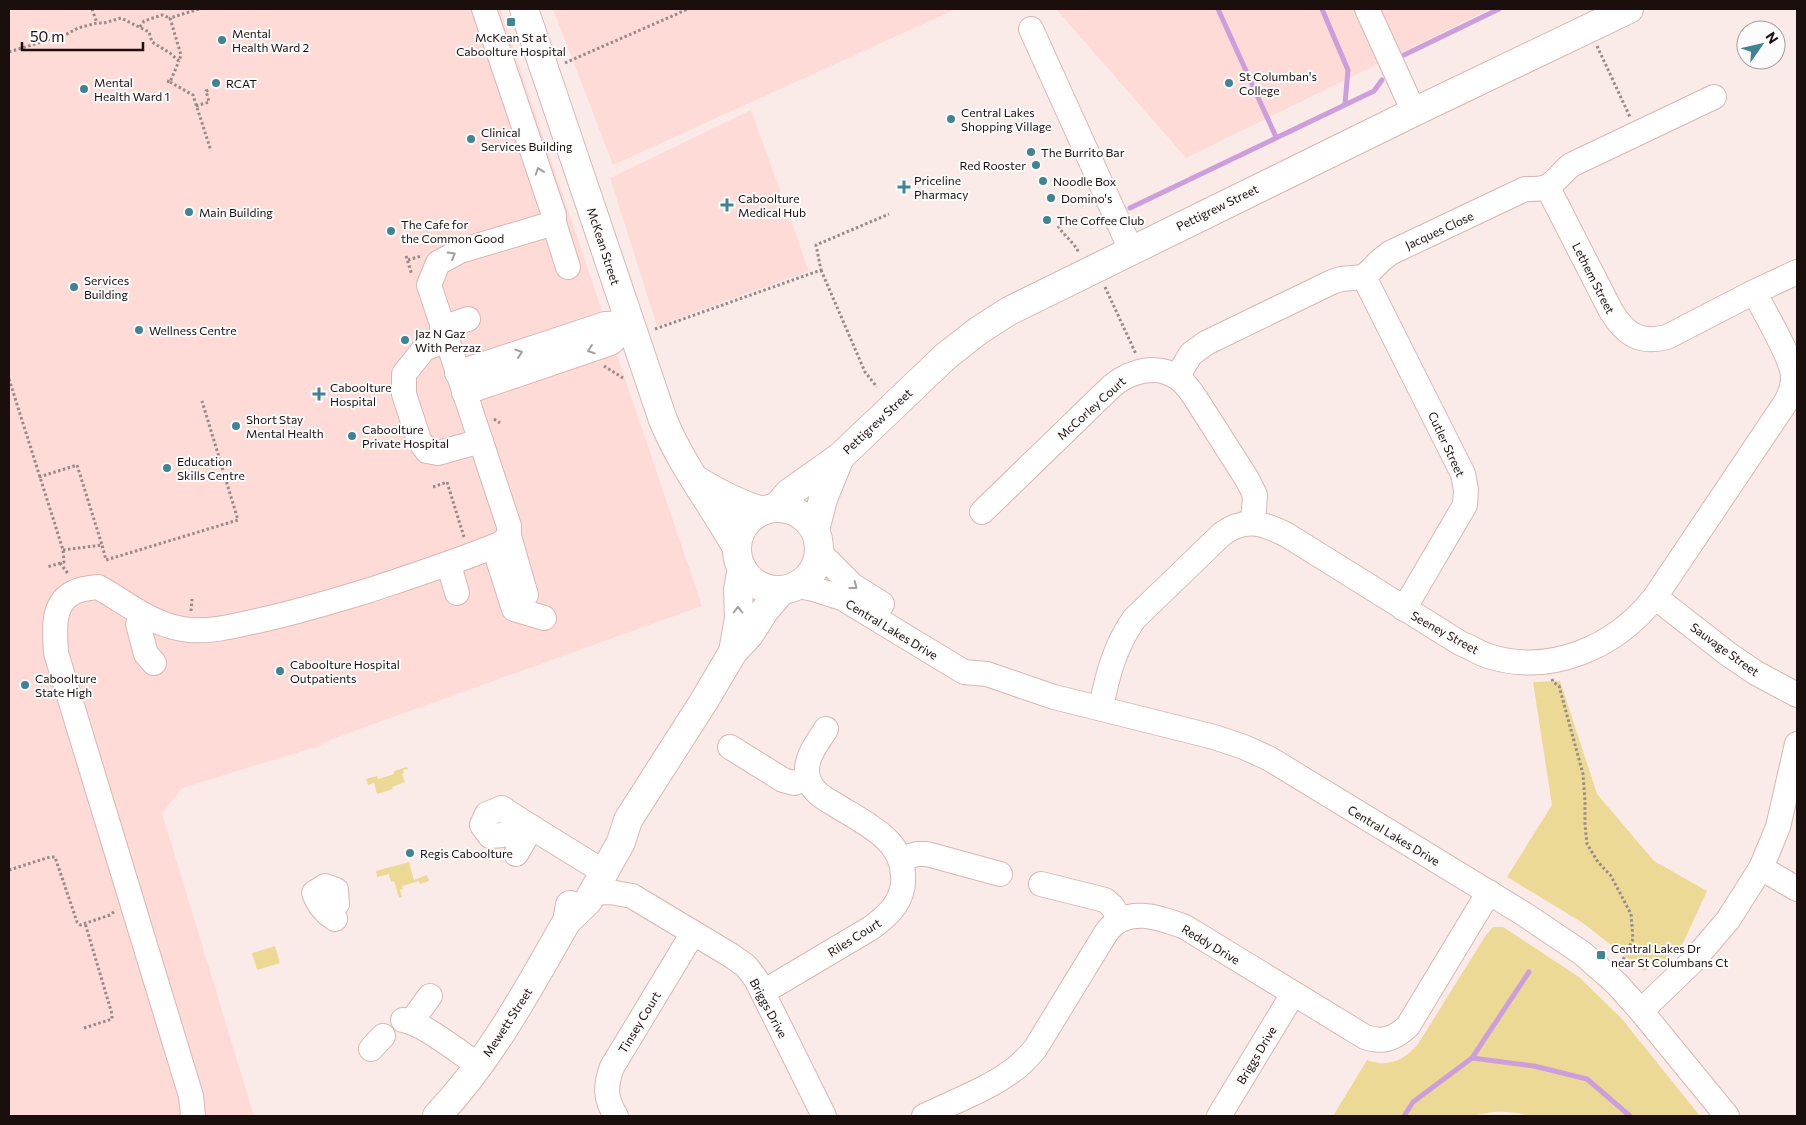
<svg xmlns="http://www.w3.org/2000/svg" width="1806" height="1125" font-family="Commissioner,sans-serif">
	<rect width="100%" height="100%" fill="#faebe9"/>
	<!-- built -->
	<g fill="#ffdbd7">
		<path d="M9,9H500L702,606L332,739L319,746L182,788L162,813L254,1116H9Z"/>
		<path d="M553,9H956L613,165Z"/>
		<path d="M1056,9H1490L1186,158Z"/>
		<path d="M751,110L809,271L657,326L610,178Z"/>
	</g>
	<!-- green -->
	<g fill="#edd996">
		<path d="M1560,681L1597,794L1654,861L1707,891L1683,943L1663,962L1644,971L1583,923L1507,877L1552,805L1533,682Z"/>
		<path d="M407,767L408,769L403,770L404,773L402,774L405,782L392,787L393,789L377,794L374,783L368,785L366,779L377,776L378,779L394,774V771Z"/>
		<path d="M409,862L414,880L427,875L429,881L420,884L419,881L402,886L403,889L400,890L402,897L399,898L394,881L391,882L389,874L377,877L376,871Z"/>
		<path d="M1493,927H1503L1579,977L1622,1019L1700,1116H1530C1506,1110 1496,1111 1472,1116H1333L1367,1060C1389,1068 1404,1060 1418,1044L1486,935Z"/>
		<path d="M275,946L280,963L257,970L252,953Z"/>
	</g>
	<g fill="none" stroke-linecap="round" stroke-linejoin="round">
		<!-- stream -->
		<g stroke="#cd9edc" stroke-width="5">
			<path d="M1218,9L1276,137"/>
			<path d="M1322,9L1348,70L1345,104"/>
			<path d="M1404,55L1499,9"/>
			<path d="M1130,208L1374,91L1382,80"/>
			<path d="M1472,1058L1529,972"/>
			<path d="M1404,1116L1413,1102L1472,1058L1534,1066L1587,1079L1630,1116"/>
		</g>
		<defs>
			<g id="minor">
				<path d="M1367,9L1414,112"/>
				<path d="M1031,29L1131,250"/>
				<path d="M1548,188L1611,311C1625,334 1639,344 1667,337L1754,292L1797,272"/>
				<path d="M554,223L568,267"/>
				<path d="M1364,277L1463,474L1466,490L1465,505L1404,609"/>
				<path d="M442,328L468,319"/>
				<path d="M446,340L424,349L404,374V394L419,440L427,451L438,453L481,441"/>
				<path d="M457,373L605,324L630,323"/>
				<path d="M1177,377L1191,354L1206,343L1332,282L1341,279L1364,277L1380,261L1390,253L1525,189C1555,190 1551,182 1571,165L1714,97"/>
				<path d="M464,393L611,343L630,323"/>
				<path d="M982,512L1112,386C1130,371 1157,363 1178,378C1185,383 1191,391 1196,399L1247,479L1255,495L1253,523"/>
				<path d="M509,536L526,595"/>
				<path d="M494,547L514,609L544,618"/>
				<path d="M819,552L852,585L882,604"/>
				<path d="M449,565L457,593"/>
				<path d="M796,586L814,589L842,598L964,672L987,674L1054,697L1214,737L1244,747L1270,759L1524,914L1582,953L1617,984L1641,1011L1727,1116"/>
				<path d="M1655,597L1728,654L1756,673L1797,695"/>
				<path d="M142,615L138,624L146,654L154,663"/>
				<path d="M1101,708C1107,676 1115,646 1134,619L1222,534C1245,517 1263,523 1287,535L1460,643C1470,647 1479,653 1488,656C1551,676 1616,647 1655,597L1786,402C1790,394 1794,386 1793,376C1792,358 1764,311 1754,292"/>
				<path d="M730,747L783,780L794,783L808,779"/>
				<path d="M523,822L502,808L487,814L482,825L490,836L503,835L523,822L591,864"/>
				<path d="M516,854L532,827"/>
				<path d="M900,859L917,854H927L1000,874"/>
				<path d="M1761,868L1797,889"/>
				<path d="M1041,884L1105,900L1112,906L1120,919"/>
				<path d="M593,893L610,892L632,896L732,956L746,966L756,979L824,1116"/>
				<path d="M328,914L337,904L336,890L325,886L314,893C319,906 324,911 335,919"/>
				<path d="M763,992L871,928C889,915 905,900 903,875C902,838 862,822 834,804C823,798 812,791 808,778C803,759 817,744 826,729"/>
				<path d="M1641,1011L1692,962L1728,920L1761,868L1778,827L1797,744"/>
				<path d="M403,1020C424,1024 459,1052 478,1065"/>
				<path d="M411,1022L430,996"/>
				<path d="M371,1049L383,1036"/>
				<path d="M193,1116L191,1096L56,653C55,633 51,606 71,594C78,589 89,588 98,587C129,604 152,626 189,630C213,632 238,625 261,620C298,612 334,601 370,590C415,575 459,561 502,543L509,536V526L429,285L438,263L460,251L554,223V215L484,9"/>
				<path d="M616,1116C605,1099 605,1086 612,1067L693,933"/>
				<path d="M924,1116C953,1102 986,1090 1012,1071C1021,1065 1028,1057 1035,1049L1106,933C1125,905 1159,917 1185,927L1365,1037C1383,1043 1394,1039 1408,1026L1489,892"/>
				<path d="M1219,1116L1293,994"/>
			</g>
			<g id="major">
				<path d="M524,9L663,420C682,466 713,505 737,548"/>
				<path d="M698,481C719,494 739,504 762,511"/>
				<circle cx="778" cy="549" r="41"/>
				<path d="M776,508L789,493L840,457L946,356L978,331L1009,311L1414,112L1629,9"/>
				<path d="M815,530L823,499L840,457"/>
				<path d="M733,652L739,618L738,589L742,568"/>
				<path d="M567,921L588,901L621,842L628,820L704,701L733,652L749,635L765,610L782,590"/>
				<path d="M437,1116C491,1059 528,989 567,921L570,905"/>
			</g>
		</defs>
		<!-- minor casing -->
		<use href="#minor" stroke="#d9b6b2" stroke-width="26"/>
		<!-- major casing -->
		<use href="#major" stroke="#d9b6b2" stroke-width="30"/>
		<!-- path -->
		<g stroke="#988a88" stroke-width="3" stroke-dasharray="2.5 2.5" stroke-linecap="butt">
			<path d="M92,9L97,23"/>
			<path d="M140,27L144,21L162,15L170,18"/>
			<path d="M1597,46L1630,117"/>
			<path d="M9,52L67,34L78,28L97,23H104L121,18L149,32L152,42L170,53L179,61L181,55L170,18L199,9"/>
			<path d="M565,63L688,9"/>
			<path d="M167,81L170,82L179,61"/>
			<path d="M170,82L193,95L211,151"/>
			<path d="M196,106L209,102L206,91L209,90"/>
			<path d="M1058,226C1064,236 1074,242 1079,253"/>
			<path d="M406,256L412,275"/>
			<path d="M408,260L421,256"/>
			<path d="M821,270L865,372L877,387"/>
			<path d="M1105,287L1136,354"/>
			<path d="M655,329L821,270L816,245L889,214"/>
			<path d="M604,366L623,378"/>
			<path d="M9,379L63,550L64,562L47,567"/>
			<path d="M494,419L500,423"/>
			<path d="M39,477L77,465L102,545"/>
			<path d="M433,487L447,482L464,537"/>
			<path d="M63,550L102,545L106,560L238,520L202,401"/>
			<path d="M60,563L69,575"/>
			<path d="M191,611L192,599"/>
			<path d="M1552,679L1553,682L1559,686L1583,774L1585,801V825L1587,844L1598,862L1611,876L1631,914L1633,939L1622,962"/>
			<path d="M9,870L50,857H55L77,922L80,925L110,915L115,911"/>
			<path d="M84,1028L112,1019V1014L85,923"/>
		</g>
		<!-- minor -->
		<use href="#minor" stroke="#fff" stroke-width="24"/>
		<!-- major -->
		<use href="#major" stroke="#fff" stroke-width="28"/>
	</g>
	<!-- one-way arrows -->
	<defs><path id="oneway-chevron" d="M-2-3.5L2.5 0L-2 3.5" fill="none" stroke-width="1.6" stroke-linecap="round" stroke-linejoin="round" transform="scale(1.25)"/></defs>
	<g stroke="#a49f9f">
		<use href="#oneway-chevron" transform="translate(539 171) rotate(-109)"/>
		<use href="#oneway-chevron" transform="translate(452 255) rotate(-31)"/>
		<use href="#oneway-chevron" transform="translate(591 350) rotate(161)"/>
		<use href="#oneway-chevron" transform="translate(519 353) rotate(-18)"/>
		<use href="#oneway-chevron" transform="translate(854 586) rotate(37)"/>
		<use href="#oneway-chevron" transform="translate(738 610) rotate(-90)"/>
	</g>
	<!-- markers -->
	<g fill="#408393" stroke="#fcfcfc" stroke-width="2">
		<rect x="506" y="17" width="10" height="10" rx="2.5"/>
		<circle cx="222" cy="40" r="5"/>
		<circle cx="216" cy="83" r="5"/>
		<circle cx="1229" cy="83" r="5"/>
		<circle cx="84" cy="89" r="5"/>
		<circle cx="951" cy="119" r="5"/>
		<circle cx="471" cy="139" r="5"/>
		<circle cx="1031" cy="152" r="5"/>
		<circle cx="1036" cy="165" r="5"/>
		<circle cx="1043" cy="181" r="5"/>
		<path d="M901.5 179.5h5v5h5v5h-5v5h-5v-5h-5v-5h5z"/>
		<circle cx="1051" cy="198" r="5"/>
		<path d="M724.5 197.5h5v5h5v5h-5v5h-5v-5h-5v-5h5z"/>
		<circle cx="189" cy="212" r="5"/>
		<circle cx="1047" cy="220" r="5"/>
		<circle cx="391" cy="231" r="5"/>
		<circle cx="74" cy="287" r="5"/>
		<circle cx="139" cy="330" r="5"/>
		<circle cx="405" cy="340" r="5"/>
		<path d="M316.5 386.5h5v5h5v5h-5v5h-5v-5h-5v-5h5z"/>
		<circle cx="236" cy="426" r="5"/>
		<circle cx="352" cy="436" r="5"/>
		<circle cx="167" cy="468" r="5"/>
		<circle cx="280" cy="671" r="5"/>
		<circle cx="25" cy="685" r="5"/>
		<circle cx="410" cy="853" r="5"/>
		<rect x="1596" y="950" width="10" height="10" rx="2.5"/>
	</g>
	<g text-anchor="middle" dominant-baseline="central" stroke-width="4" stroke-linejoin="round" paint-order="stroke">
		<!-- poi labels -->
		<g font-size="12" fill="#1b0f0e" stroke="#fcfcfc" text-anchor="start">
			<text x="232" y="33">Mental<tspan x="232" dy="14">Health Ward 2</tspan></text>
			<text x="511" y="37" text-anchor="middle">McKean St at<tspan x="511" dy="14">Caboolture Hospital</tspan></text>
			<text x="1239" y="76">St Columban's<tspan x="1239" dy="14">College</tspan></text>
			<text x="94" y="82">Mental<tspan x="94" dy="14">Health Ward 1</tspan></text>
			<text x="226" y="83">RCAT</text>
			<text x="961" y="112">Central Lakes<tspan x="961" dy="14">Shopping Village</tspan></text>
			<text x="481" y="132">Clinical<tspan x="481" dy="14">Services Building</tspan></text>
			<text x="1041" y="152">The Burrito Bar</text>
			<text x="1026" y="165" text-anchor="end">Red Rooster</text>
			<text x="914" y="180">Priceline<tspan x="914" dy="14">Pharmacy</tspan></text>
			<text x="1053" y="181">Noodle Box</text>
			<text x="738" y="198">Caboolture<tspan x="738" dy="14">Medical Hub</tspan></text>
			<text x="1061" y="198">Domino's</text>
			<text x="199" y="212">Main Building</text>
			<text x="1057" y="220">The Coffee Club</text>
			<text x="401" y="224">The Cafe for<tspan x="401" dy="14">the Common Good</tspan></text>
			<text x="84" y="280">Services<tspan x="84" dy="14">Building</tspan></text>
			<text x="149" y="330">Wellness Centre</text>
			<text x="415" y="333">Jaz N Gaz<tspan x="415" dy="14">With Perzaz</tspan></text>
			<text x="330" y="387">Caboolture<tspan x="330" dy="14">Hospital</tspan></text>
			<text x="246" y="419">Short Stay<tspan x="246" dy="14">Mental Health</tspan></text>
			<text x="362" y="429">Caboolture<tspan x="362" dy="14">Private Hospital</tspan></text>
			<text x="177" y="461">Education<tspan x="177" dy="14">Skills Centre</tspan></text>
			<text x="290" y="664">Caboolture Hospital<tspan x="290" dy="14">Outpatients</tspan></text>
			<text x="35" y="678">Caboolture<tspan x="35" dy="14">State High</tspan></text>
			<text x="420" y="853">Regis Caboolture</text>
			<text x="1611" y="948">Central Lakes Dr<tspan x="1611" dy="14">near St Columbans Ct</tspan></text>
		</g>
		<!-- street labels -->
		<g font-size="12" fill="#1b0f0e" stroke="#fcfcfc">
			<text transform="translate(1217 207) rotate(-26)">Pettigrew Street</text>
			<text transform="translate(1439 230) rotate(-25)">Jacques Close</text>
			<text transform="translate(604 246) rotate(72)">McKean Street</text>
			<text transform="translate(1594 278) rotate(63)">Lethem Street</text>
			<text transform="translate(1091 408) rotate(-42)">McCorley Court</text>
			<text transform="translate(877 421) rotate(-43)">Pettigrew Street</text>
			<text transform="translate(1447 444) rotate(65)">Cutler Street</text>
			<text transform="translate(892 629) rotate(31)">Central Lakes Drive</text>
			<text transform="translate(1445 632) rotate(29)">Seeney Street</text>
			<text transform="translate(1725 649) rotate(36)">Sauvage Street</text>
			<text transform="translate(1394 835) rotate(31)">Central Lakes Drive</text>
			<text transform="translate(854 937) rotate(-32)">Riles Court</text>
			<text transform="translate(1211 944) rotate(31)">Reddy Drive</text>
			<text transform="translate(769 1008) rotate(62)">Briggs Drive</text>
			<text transform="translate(507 1022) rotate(-57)">Mewett Street</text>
			<text transform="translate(639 1022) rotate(-59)">Tinsey Court</text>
			<text transform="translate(1256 1055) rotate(-59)">Briggs Drive</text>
		</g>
	</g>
	<!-- border -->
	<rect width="1806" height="1125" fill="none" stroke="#1b0f0e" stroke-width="20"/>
	<!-- north arrow -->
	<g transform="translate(1761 45) rotate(56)"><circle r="24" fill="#fcfcfc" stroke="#a29d9d"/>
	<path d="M0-4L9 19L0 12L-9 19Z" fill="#408393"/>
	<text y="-8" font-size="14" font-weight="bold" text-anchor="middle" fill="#1b0f0e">N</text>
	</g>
	<!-- scale -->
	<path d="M22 42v8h121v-8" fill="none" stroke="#1b0f0e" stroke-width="2.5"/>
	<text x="30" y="42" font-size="15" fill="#1b0f0e" stroke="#fcfcfc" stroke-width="4" paint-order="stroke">50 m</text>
</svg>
